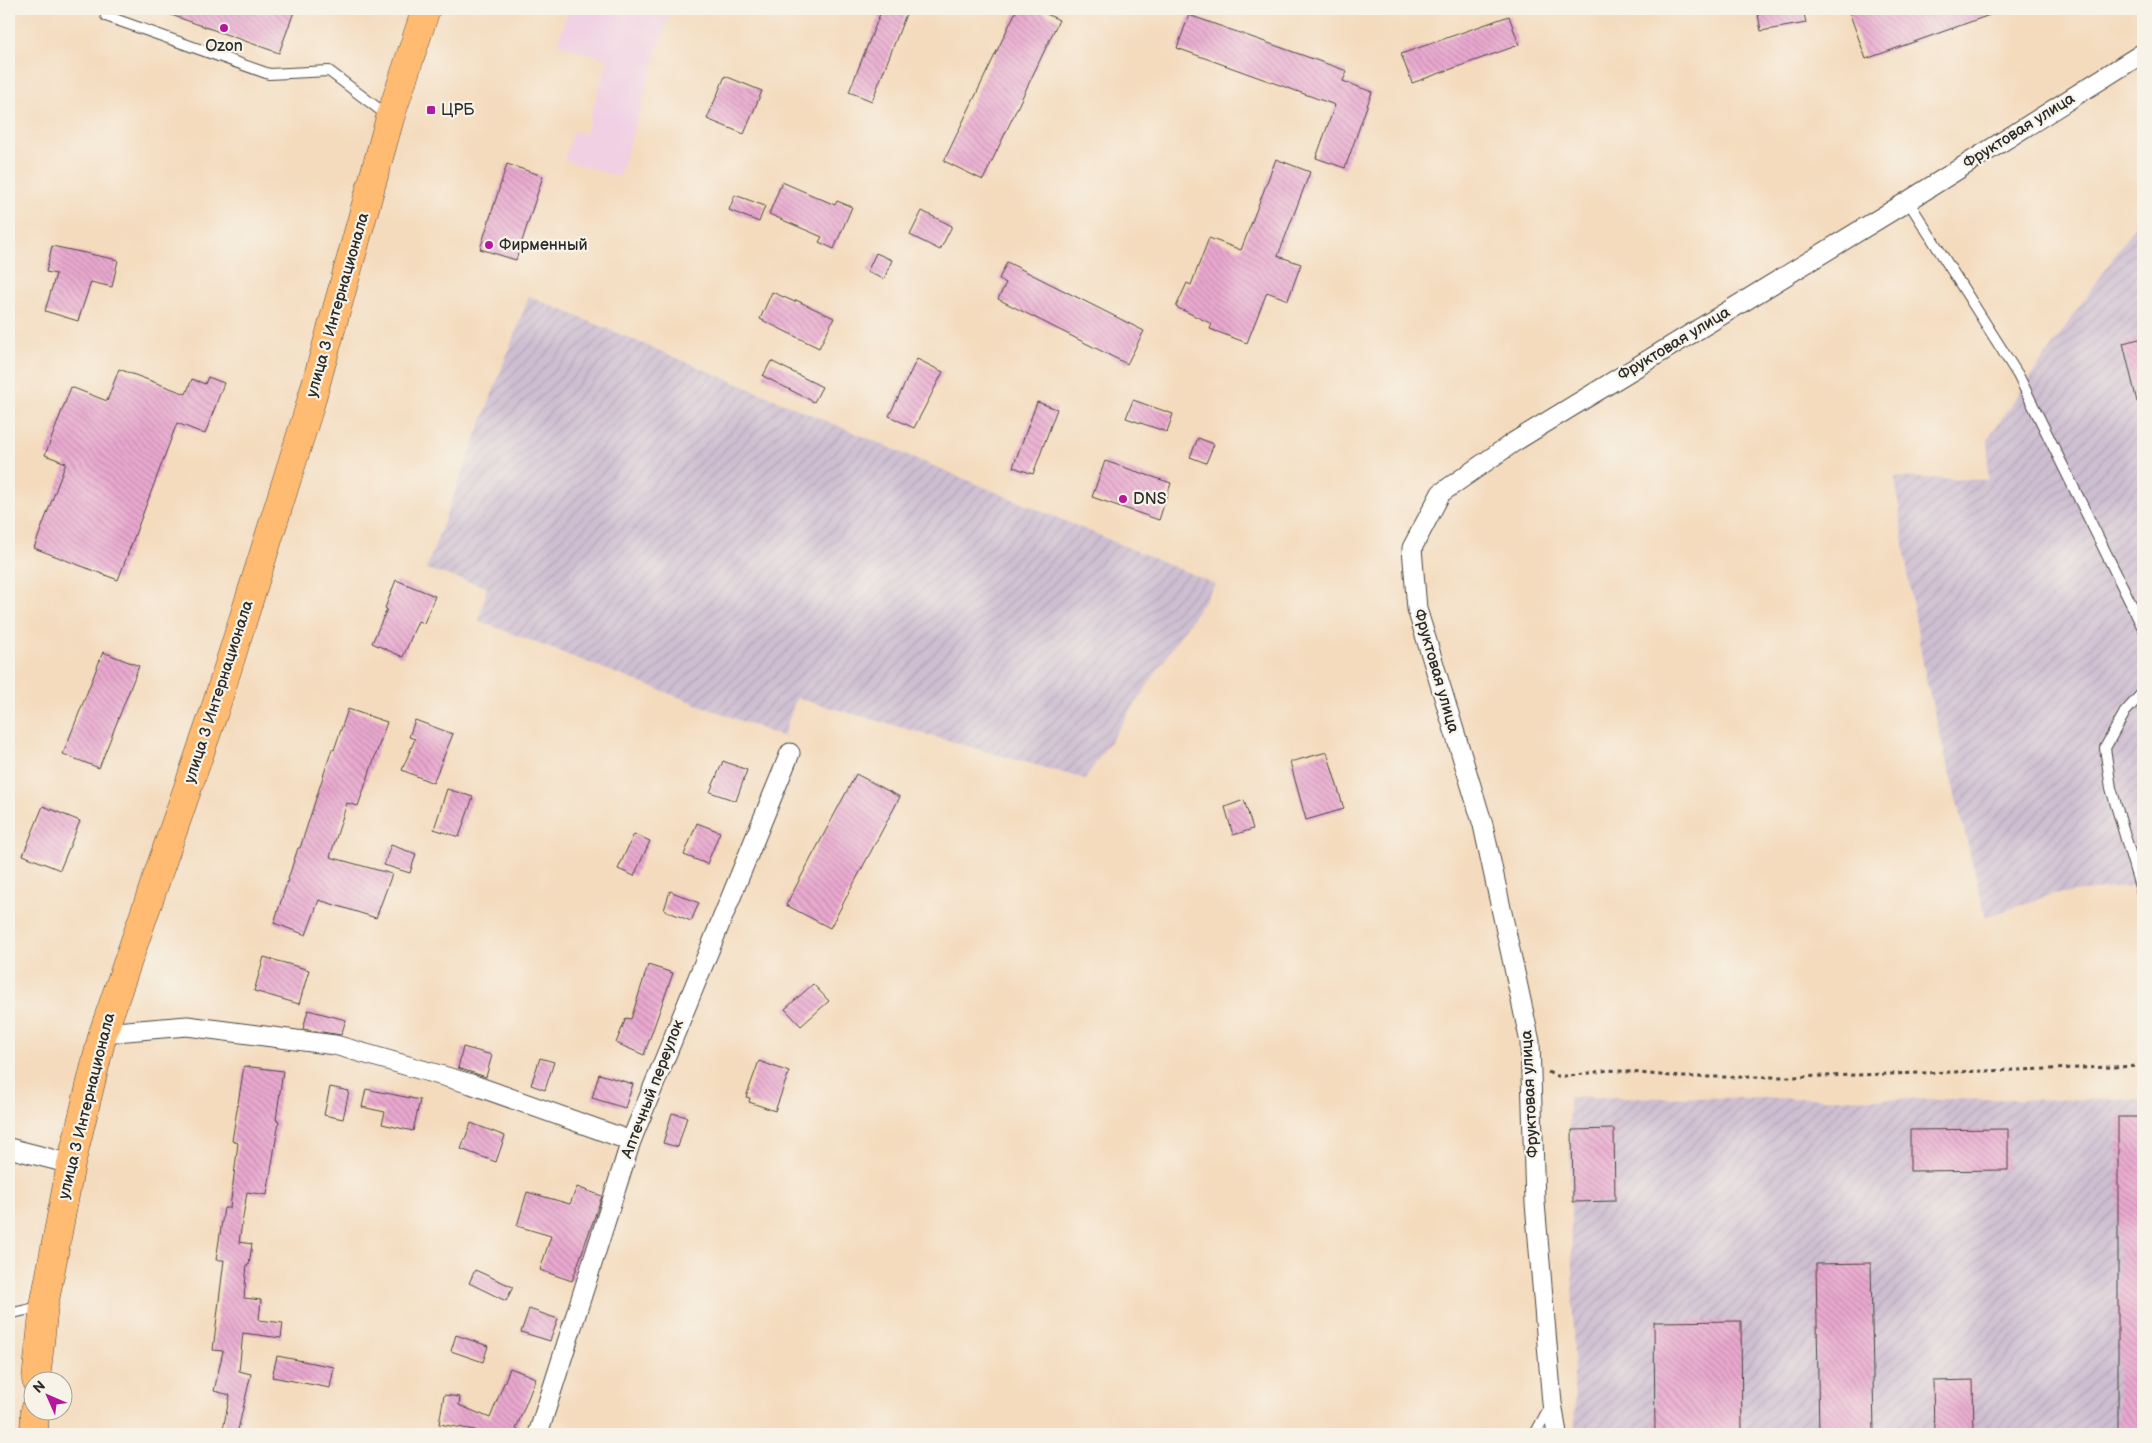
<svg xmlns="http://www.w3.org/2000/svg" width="2152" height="1443" font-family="'Balsamiq Sans',sans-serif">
	<defs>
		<pattern id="industrial-furrows" width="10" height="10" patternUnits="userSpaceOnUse" patternTransform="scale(1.25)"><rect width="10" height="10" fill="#cebed1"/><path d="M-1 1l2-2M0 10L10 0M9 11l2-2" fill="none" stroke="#b1a3b4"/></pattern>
		<pattern id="building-back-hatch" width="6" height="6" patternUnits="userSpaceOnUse" patternTransform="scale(1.25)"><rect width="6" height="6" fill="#eaa9d0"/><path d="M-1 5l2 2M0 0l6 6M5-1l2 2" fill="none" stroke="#be8aa9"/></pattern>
	</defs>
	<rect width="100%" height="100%" fill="#f7f3e8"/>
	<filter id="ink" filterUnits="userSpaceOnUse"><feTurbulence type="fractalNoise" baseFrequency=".02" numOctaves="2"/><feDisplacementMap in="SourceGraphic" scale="10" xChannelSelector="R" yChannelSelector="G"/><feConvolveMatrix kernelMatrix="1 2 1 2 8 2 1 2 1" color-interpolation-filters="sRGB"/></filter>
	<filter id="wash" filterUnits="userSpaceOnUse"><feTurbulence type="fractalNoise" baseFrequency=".0096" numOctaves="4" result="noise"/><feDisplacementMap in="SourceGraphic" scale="20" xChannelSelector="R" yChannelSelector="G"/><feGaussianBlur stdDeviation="1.12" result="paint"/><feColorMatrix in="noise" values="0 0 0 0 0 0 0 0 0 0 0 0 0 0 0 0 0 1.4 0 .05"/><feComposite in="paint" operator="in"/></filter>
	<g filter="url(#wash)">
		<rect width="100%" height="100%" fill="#f4dbbe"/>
		<!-- built -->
		<path fill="#f1d0e3" d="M569,9H599L623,16L626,9H671L619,177L564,160L573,131L585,134L608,60L558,44Z"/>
		<!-- industrial -->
		<g fill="url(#industrial-furrows)">
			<path d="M2143,214V885L2053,894L1986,917L1926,680L1910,590L1895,477L1988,480V439Z"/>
			<path d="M529,296L1215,584L1085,779L796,698L783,737L479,621L487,587L426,569Z"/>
			<path d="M1569,1097L2143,1100V1434H1575Z"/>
		</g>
		<g id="blocks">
			<!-- building -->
			<g fill="url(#building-back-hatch)">
				<path d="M160,9H295L279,53L160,11Z"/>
				<path d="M882,9H908L872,101L849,92Z"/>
				<path d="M1017,9H1036L1059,20L983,180L944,161Z"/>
				<path d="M1757,9H1803L1806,23L1761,31Z"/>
				<path d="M1848,9H2000L2001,11L1866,59Z"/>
				<path d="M1189,15L1347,71L1343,81L1372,92L1345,168L1316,158L1335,105L1177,48Z"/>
				<path d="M1509,16L1519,45L1412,83L1401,54Z"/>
				<path d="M725,76L762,91L744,134L707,119Z"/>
				<path d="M1276,159L1310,172L1278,256L1301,264L1288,300L1267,292L1247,343L1210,329L1212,324L1176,307L1187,283L1191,285L1209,238L1241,250Z"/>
				<path d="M507,164L543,176L516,260L480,249Z"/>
				<path d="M782,182L835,205L837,201L852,207L834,249L819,242L822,237L769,214Z"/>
				<path d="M735,195L765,206L759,222L729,210Z"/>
				<path d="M922,211L952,226L940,250L910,235Z"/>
				<path d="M52,246L118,260L112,287L91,282L78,321L45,311L56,274L46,272Z"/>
				<path d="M876,253L892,260L884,279L867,272Z"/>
				<path d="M1007,262L1144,331L1127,364L998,299L1006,283L999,279Z"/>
				<path d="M772,292L795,302L796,300L834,318L819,348L760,319Z"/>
				<path d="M2143,338V402H2137L2123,343Z"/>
				<path d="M917,359L943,372L914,428L889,416Z"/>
				<path d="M771,361L822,387L814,402L763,376Z"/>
				<path d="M119,369L186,394L192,379L205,384L208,377L224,383L205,434L177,423L118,580L34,548L66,463L45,455L71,387L107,401Z"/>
				<path d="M1133,400L1173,414L1167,432L1126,418Z"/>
				<path d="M1037,402L1057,409L1033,474L1013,467Z"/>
				<path d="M1198,438L1214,444L1206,463L1190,457Z"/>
				<path d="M1105,461L1171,483L1159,520L1092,497Z"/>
				<path d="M396,580L435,596L424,623L418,621L403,657L372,643L387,609L385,608Z"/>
				<path d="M103,652L139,666L99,768L63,754Z"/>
				<path d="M348,709L387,722L358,806L347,803L330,857L392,874L376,918L319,900L306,935L274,923L298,848H300L332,749L334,750Z"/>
				<path d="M415,720L453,734L433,783L402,770L415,739L409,737Z"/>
				<path d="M1327,752L1344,809L1306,820L1290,762Z"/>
				<path d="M723,761L747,770L736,801L710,792Z"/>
				<path d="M856,774L900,797L830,928L786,905Z"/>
				<path d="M447,789L473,797L459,837L434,829Z"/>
				<path d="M1244,800L1253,829L1233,835L1225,807Z"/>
				<path d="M43,806L80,821L60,870L23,855Z"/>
				<path d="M697,823L720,832L707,864L684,855Z"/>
				<path d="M634,834L650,841L634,876L618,869Z"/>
				<path d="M391,845L416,854L410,873L384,865Z"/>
				<path d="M670,891L699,903L691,921L664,910Z"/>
				<path d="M264,957L309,970L299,1004L254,991Z"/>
				<path d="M648,965L673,973L644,1055L616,1043L626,1018L631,1019Z"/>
				<path d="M813,984L829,1001L801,1026L785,1009Z"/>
				<path d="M308,1010L346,1020L341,1035L303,1029Z"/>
				<path d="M463,1047L492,1055L486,1077L458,1068Z"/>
				<path d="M540,1058L554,1062L545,1090L531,1085Z"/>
				<path d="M759,1061L789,1072L775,1111L749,1102L750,1098L746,1097Z"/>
				<path d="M244,1066L283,1071L276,1120L279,1121L267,1195L247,1192L239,1242L252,1244L249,1265L247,1264L244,1298L261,1300L259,1320L283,1323L281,1338L243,1333L239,1371L251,1374L237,1434H222L230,1395L214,1391L223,1351L213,1350L224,1260H216L224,1208H230L238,1143L232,1141Z"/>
				<path d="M599,1074L633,1084L625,1108L592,1098Z"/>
				<path d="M330,1087L349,1091L343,1119L324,1115Z"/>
				<path d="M366,1089L420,1100L413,1131L382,1124L385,1112L362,1107Z"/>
				<path d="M672,1113L687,1117L678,1147L663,1143Z"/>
				<rect x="2118" y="1117" width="25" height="317"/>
				<path d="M471,1123L505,1136L496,1162L461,1149Z"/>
				<path d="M1614,1129L1615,1201L1573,1202L1572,1130Z"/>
				<path d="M2008,1129V1170L1910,1171V1130Z"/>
				<path d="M577,1187L602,1196L572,1281L540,1270L551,1236L517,1226L527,1192L570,1204Z"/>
				<path d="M1871,1263L1874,1434H1819L1816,1264Z"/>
				<path d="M475,1270L513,1287L506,1301L469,1283Z"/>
				<path d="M529,1309L558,1319L550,1341L521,1332Z"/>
				<path d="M1741,1321L1742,1434H1655L1654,1322Z"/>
				<path d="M456,1335L488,1346L483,1362L451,1351Z"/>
				<path d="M277,1356L334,1367L330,1388L272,1377Z"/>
				<path d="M510,1368L536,1378L516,1429L527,1434H473L475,1430L439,1424L444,1395L460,1397L459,1405L490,1418Z"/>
				<path d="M1973,1380L1974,1434H1934L1933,1381Z"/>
			</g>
		</g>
	</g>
	<g filter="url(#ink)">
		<use href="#blocks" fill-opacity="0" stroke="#494541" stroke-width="1"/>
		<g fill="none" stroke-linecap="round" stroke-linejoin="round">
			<defs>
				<g id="service">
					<path d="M106,16L269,74L329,71L388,116"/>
					<path d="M1908,201L2018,375L2143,628"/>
					<path d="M2143,692L2125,712L2105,748L2111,788L2143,897"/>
					<path d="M9,1314L43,1306"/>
					<path d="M1535,1434L1550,1406"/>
				</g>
				<g id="minor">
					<path d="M103,1033L187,1026L335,1045L471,1084L631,1141"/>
					<path d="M9,1148L71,1164"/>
					<path d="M538,1434L631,1141L790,753"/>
					<path d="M1557,1434L1552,1403L1535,1203L1530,1042L1483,825L1417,609L1412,548L1441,493L1514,442L1908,201L2143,53"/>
				</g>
				<g id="primary">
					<path d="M36,1380L44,1306L71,1164L103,1033L214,712L308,412L390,118L426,9"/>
					<path d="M34,1434L35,1410"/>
				</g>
			</defs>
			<!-- service casing -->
			<use href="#service" stroke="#494541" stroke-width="12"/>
			<!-- minor casing -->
			<use href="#minor" stroke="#494541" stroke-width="21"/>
			<!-- primary casing -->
			<use href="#primary" stroke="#494541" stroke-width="29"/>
			<!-- path -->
			<path stroke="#494541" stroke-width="3" stroke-dasharray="4 4" stroke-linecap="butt" d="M1548,1072L1556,1076H1570L1609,1070L1681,1077H1791L2143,1066"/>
			<!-- service -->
			<use href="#service" stroke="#fff" stroke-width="10"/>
			<!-- minor -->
			<use href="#minor" stroke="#fff" stroke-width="19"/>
			<!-- primary -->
			<use href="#primary" stroke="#ffbb71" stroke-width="28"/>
		</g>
	</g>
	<!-- markers -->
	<g fill="#b5179e" stroke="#f7f3e8" stroke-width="2">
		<circle cx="224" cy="28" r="5"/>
		<rect x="426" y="105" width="10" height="10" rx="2.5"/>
		<circle cx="489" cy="245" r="5"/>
		<circle cx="1123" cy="499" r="5"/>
	</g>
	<g text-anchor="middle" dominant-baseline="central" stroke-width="4.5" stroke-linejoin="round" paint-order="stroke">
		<!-- poi labels -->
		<g font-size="16" fill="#2b2b2b" stroke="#f7f3e8" text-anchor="start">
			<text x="224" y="46" text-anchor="middle">Ozon</text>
			<text x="441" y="110">ЦРБ</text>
			<text x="499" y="245">Фирменный</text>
			<text x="1133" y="499">DNS</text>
		</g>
		<!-- street labels -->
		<g font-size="16" fill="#2b2b2b" stroke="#f7f3e8">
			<text transform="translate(2019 131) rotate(-32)">Фруктовая улица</text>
			<text transform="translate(338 305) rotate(-74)">улица 3 Интернационала</text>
			<text transform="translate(1674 344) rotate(-31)">Фруктовая улица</text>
			<text transform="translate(1436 671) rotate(74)">Фруктовая улица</text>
			<text transform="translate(219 692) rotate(-72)">улица 3 Интернационала</text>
			<text transform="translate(653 1089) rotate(-69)">Аптечный переулок</text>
			<text transform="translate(1530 1094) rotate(-93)">Фруктовая улица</text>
			<text transform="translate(87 1106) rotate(-76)">улица 3 Интернационала</text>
		</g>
	</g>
	<!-- margin -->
	<rect width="2152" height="1443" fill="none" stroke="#f7f3e8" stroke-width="30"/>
	<!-- north arrow -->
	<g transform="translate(48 1396) rotate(315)"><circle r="24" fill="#f7f3e8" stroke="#a5a39c"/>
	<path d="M0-4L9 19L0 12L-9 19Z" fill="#b5179e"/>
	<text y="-8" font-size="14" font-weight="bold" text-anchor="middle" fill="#2b2b2b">N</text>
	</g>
</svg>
